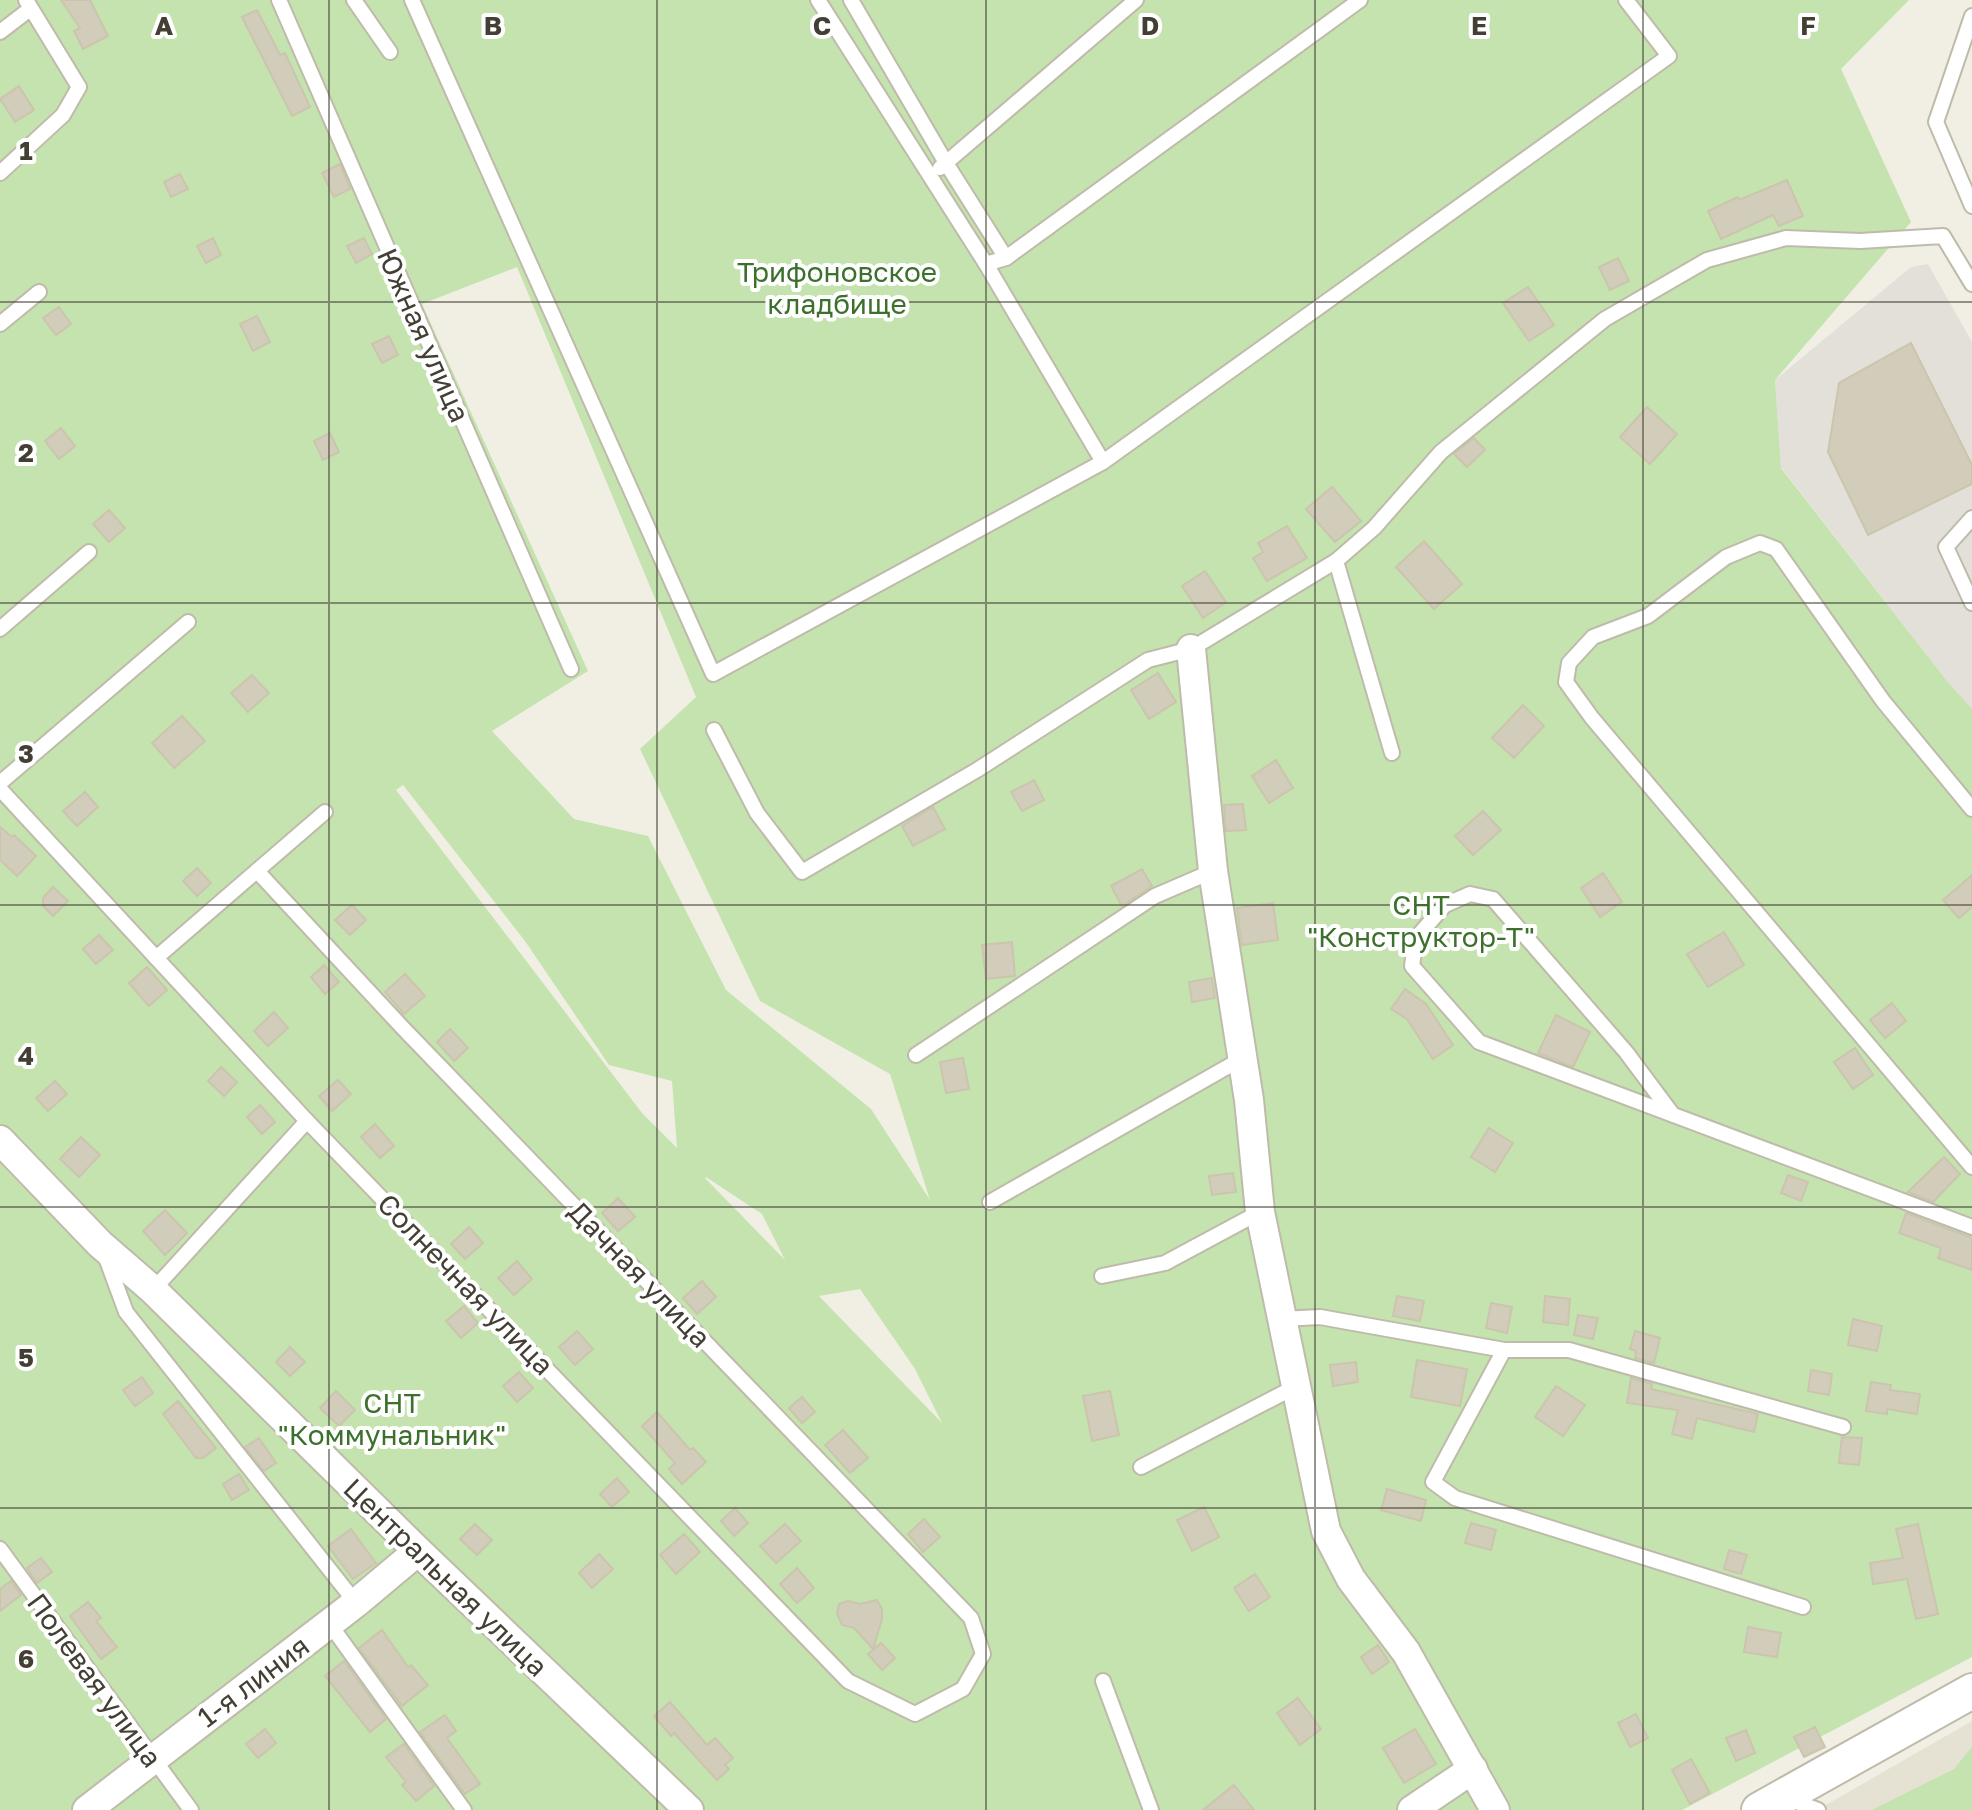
<svg xmlns="http://www.w3.org/2000/svg" width="1972" height="1810" font-family="'Golos Text',sans-serif">
	<rect width="100%" height="100%" fill="#f1efe4"/>
	<!-- residential -->
	<path fill="#e5e2d3" d="M1972,1721V1810H1817Z"/>
	<!-- industrial -->
	<path fill="#e3e0d9" d="M1928,264L1972,342V709L1947,681L1781,467L1775,380L1911,267Z"/>
	<!-- green -->
	<g fill="#c4e3af" fill-rule="evenodd">
		<path d="M0,0H1909L1841,69L1911,222L1775,380L1781,468L1947,681L1972,709V1657L1682,1810H0ZM517,267L696,697L640,749L760,1001L890,1074L930,1200L871,1109L726,990L648,836L574,819L492,731L588,671L422,304ZM403,785L525,941L609,1065L672,1081L677,1148L642,1113L396,790ZM706,1177L762,1214L785,1260L705,1178ZM860,1289L915,1369L942,1423L819,1296Z"/>
		<path d="M1972,1747V1810H1872L1954,1769Z"/>
	</g>
	<!-- building -->
	<g fill="#d2ccba" stroke="#ccc5ae" stroke-width="2">
		<path d="M61,0H90L108,36L83,49L74,31L80,28Z"/>
		<path d="M257,10L280,55L285,53L310,107L292,116L242,17Z"/>
		<path d="M19,86L34,110L15,122L0,99Z"/>
		<path d="M340,164L350,189L334,197L322,173Z"/>
		<path d="M180,174L188,189L171,197L164,182Z"/>
		<path d="M1787,180L1803,216L1779,226L1773,215L1721,239L1708,211L1738,197L1739,200Z"/>
		<path d="M213,238L221,255L206,263L197,246Z"/>
		<path d="M364,238L372,254L356,263L347,246Z"/>
		<path d="M1618,258L1629,281L1610,290L1599,267Z"/>
		<path d="M1528,287L1554,325L1529,341L1503,303Z"/>
		<path d="M59,307L71,324L56,335L43,318Z"/>
		<path d="M257,316L270,342L253,351L240,324Z"/>
		<path d="M389,336L398,355L382,363L372,344Z"/>
		<path d="M1911,343L1972,465V484L1868,535L1828,452L1839,383Z"/>
		<path d="M1647,407L1677,434L1650,464L1620,437Z"/>
		<path d="M61,428L75,446L59,459L45,441Z"/>
		<path d="M330,433L339,452L323,460L314,441Z"/>
		<path d="M1474,438L1485,450L1467,467L1454,454Z"/>
		<path d="M1332,487L1361,521L1335,542L1306,509Z"/>
		<path d="M109,510L125,528L109,542L93,524Z"/>
		<path d="M1287,526L1307,558L1267,581L1253,558L1263,552L1258,543Z"/>
		<path d="M1424,541L1462,584L1434,609L1396,567Z"/>
		<path d="M1205,571L1226,602L1203,618L1182,586Z"/>
		<path d="M1158,673L1176,702L1149,719L1131,690Z"/>
		<path d="M252,675L269,693L248,712L231,693Z"/>
		<path d="M1523,705L1544,726L1514,758L1492,738Z"/>
		<path d="M182,716L205,741L174,768L152,743Z"/>
		<path d="M1276,760L1293,788L1269,803L1252,776Z"/>
		<path d="M1034,780L1044,800L1022,811L1011,792Z"/>
		<path d="M85,792L98,807L77,826L63,811Z"/>
		<path d="M1243,804L1246,830L1226,831L1224,805Z"/>
		<path d="M933,807L945,829L913,846L902,826Z"/>
		<path d="M1483,811L1501,830L1473,855L1455,836Z"/>
		<path d="M0,827L12,837L14,835L36,856L17,876L0,860Z"/>
		<path d="M197,868L211,883L197,896L183,881Z"/>
		<path d="M1142,869L1152,886L1122,906L1111,886Z"/>
		<path d="M1603,873L1622,902L1600,917L1581,888Z"/>
		<path d="M1972,875V907L1959,918L1943,900Z"/>
		<path d="M53,887L68,901L53,916L43,906V898Z"/>
		<path d="M1273,903L1278,940L1242,945L1237,908Z"/>
		<path d="M352,905L366,920L350,935L335,920Z"/>
		<path d="M1724,932L1744,965L1708,987L1687,954Z"/>
		<path d="M99,935L113,950L96,964L83,949Z"/>
		<path d="M1012,942L1015,976L986,979L982,945Z"/>
		<path d="M324,965L339,982L325,994L311,977Z"/>
		<path d="M147,967L167,990L149,1006L129,983Z"/>
		<path d="M405,974L425,996L404,1014L385,992Z"/>
		<path d="M1212,978L1215,998L1192,1002L1189,982Z"/>
		<path d="M1405,989L1426,1004L1453,1045L1433,1059L1407,1019L1391,1009Z"/>
		<path d="M1892,1003L1906,1021L1885,1038L1870,1020Z"/>
		<path d="M274,1012L288,1028L268,1046L254,1031Z"/>
		<path d="M1556,1015L1590,1032L1573,1067L1538,1053Z"/>
		<path d="M450,1029L468,1048L454,1061L437,1042Z"/>
		<path d="M1855,1048L1873,1075L1853,1089L1834,1062Z"/>
		<path d="M963,1058L969,1089L946,1093L940,1062Z"/>
		<path d="M221,1067L237,1082L224,1096L208,1081Z"/>
		<path d="M338,1080L351,1094L332,1111L319,1096Z"/>
		<path d="M55,1081L67,1094L48,1111L36,1098Z"/>
		<path d="M260,1105L275,1122L262,1134L247,1117Z"/>
		<path d="M375,1124L394,1146L380,1158L361,1137Z"/>
		<path d="M1489,1128L1513,1143L1495,1172L1471,1157Z"/>
		<path d="M81,1137L100,1155L79,1177L60,1159Z"/>
		<path d="M1944,1157L1960,1174L1933,1202L1908,1192Z"/>
		<path d="M1233,1173L1236,1192L1212,1195L1209,1176Z"/>
		<path d="M1788,1175L1808,1182L1801,1201L1781,1193Z"/>
		<path d="M618,1198L635,1217L618,1231L602,1213Z"/>
		<path d="M165,1210L187,1233L165,1255L143,1231Z"/>
		<path d="M1906,1213L1972,1238V1270L1938,1258L1941,1248L1899,1233Z"/>
		<path d="M469,1227L483,1243L465,1259L451,1244Z"/>
		<path d="M517,1261L532,1279L514,1295L498,1278Z"/>
		<path d="M702,1281L716,1297L697,1314L683,1298Z"/>
		<path d="M1397,1296L1424,1301L1420,1321L1393,1316Z"/>
		<path d="M1545,1296L1570,1299L1568,1325L1543,1322Z"/>
		<path d="M1491,1303L1512,1307L1507,1333L1486,1328Z"/>
		<path d="M464,1306L478,1323L461,1338L446,1321Z"/>
		<path d="M1578,1315L1598,1318L1593,1339L1574,1335Z"/>
		<path d="M1853,1319L1882,1326L1877,1351L1848,1345Z"/>
		<path d="M577,1331L593,1349L575,1365L559,1347Z"/>
		<path d="M1635,1331L1660,1338L1654,1363L1635,1358L1636,1351L1630,1349Z"/>
		<path d="M290,1347L305,1362L290,1376L276,1362Z"/>
		<path d="M1417,1360L1467,1369L1460,1406L1411,1397Z"/>
		<path d="M1356,1362L1358,1382L1333,1386L1330,1365Z"/>
		<path d="M1811,1370L1832,1374L1829,1395L1808,1391Z"/>
		<path d="M519,1372L533,1388L517,1402L503,1386Z"/>
		<path d="M142,1377L153,1393L135,1406L123,1390Z"/>
		<path d="M1631,1378L1652,1384L1651,1389L1758,1414L1754,1432L1697,1418L1692,1439L1672,1434L1678,1410L1627,1403Z"/>
		<path d="M1871,1382L1891,1385L1890,1390L1920,1394L1917,1414L1887,1409V1414L1866,1411Z"/>
		<path d="M1556,1386L1585,1405L1563,1436L1535,1417Z"/>
		<path d="M336,1391L355,1410L339,1426L320,1408Z"/>
		<path d="M1110,1391L1119,1435L1092,1441L1083,1396Z"/>
		<path d="M802,1397L815,1412L802,1423L789,1408Z"/>
		<path d="M178,1401L216,1448L203,1458H196L163,1414Z"/>
		<path d="M657,1412L690,1450L693,1448L706,1462L682,1484L669,1469L675,1463L642,1426Z"/>
		<path d="M843,1430L868,1458L850,1473L825,1445Z"/>
		<path d="M1842,1437L1862,1438L1859,1465L1839,1463Z"/>
		<path d="M259,1438L276,1463L264,1471L245,1447Z"/>
		<path d="M239,1474L249,1490L232,1500L223,1484Z"/>
		<path d="M617,1478L629,1492L612,1507L600,1494Z"/>
		<path d="M1387,1489L1426,1500L1421,1521L1381,1510Z"/>
		<path d="M1204,1507L1219,1537L1192,1551L1177,1520Z"/>
		<path d="M735,1508L748,1523L734,1536L721,1521Z"/>
		<path d="M924,1519L940,1537L923,1552L908,1534Z"/>
		<path d="M1471,1523L1496,1530L1491,1550L1465,1543Z"/>
		<path d="M475,1524L492,1540L477,1555L460,1539Z"/>
		<path d="M785,1524L801,1541L776,1563L760,1546Z"/>
		<path d="M1918,1524L1938,1614L1916,1619L1907,1579L1873,1584L1870,1563L1903,1558L1896,1529Z"/>
		<path d="M351,1529L376,1563L353,1579L328,1546Z"/>
		<path d="M684,1534L700,1552L676,1574L660,1555Z"/>
		<path d="M1729,1550L1747,1555L1741,1574L1724,1569Z"/>
		<path d="M599,1554L613,1569L592,1588L579,1573Z"/>
		<path d="M41,1558L52,1572L37,1583L27,1568Z"/>
		<path d="M797,1568L814,1588L797,1603L780,1584Z"/>
		<path d="M1255,1574L1270,1597L1249,1611L1234,1588Z"/>
		<path d="M11,1581L21,1595L0,1611V1589Z"/>
		<path d="M877,1600L882,1609V1619L873,1649L854,1628L842,1625L837,1614L839,1604L848,1601L860,1604Z"/>
		<path d="M88,1602L101,1618L96,1621L117,1647L101,1659L70,1616Z"/>
		<path d="M1748,1627L1781,1633L1777,1657L1744,1652Z"/>
		<path d="M382,1630L408,1667L411,1665L428,1685L402,1706L359,1648Z"/>
		<path d="M881,1643L895,1658L882,1670L868,1654Z"/>
		<path d="M1378,1645L1389,1662L1372,1674L1361,1657Z"/>
		<path d="M344,1661L386,1719L370,1732L325,1676Z"/>
		<path d="M1298,1698L1321,1729L1300,1745L1277,1713Z"/>
		<path d="M670,1702L707,1745L715,1738L733,1758L725,1765L729,1769L717,1780L674,1733L671,1736L654,1716Z"/>
		<path d="M1636,1714L1648,1738L1630,1747L1618,1723Z"/>
		<path d="M445,1715L456,1731L447,1738L480,1784L465,1794L420,1732Z"/>
		<path d="M1815,1727L1825,1747L1804,1757L1794,1737Z"/>
		<path d="M265,1729L276,1743L258,1758L246,1744Z"/>
		<path d="M1415,1729L1436,1764L1404,1783L1383,1748Z"/>
		<path d="M1746,1730L1755,1753L1736,1761L1726,1738Z"/>
		<path d="M404,1744L434,1786L416,1801L402,1785L406,1782L386,1757Z"/>
		<path d="M1691,1759L1710,1793L1690,1804L1672,1770Z"/>
		<path d="M1234,1785L1254,1810H1203Z"/>
	</g>
	<g fill="none" stroke-linecap="round" stroke-linejoin="round">
		<defs>
			<g id="service">
				<path d="M279,0L571,669"/>
				<path d="M354,0L390,52"/>
				<path d="M412,0L713,674L1103,462L1669,56L1626,0"/>
				<path d="M818,0L986,264L1103,462"/>
				<path d="M851,0L946,163L1006,258"/>
				<path d="M1972,16L1936,122L1972,206"/>
				<path d="M0,32L30,9"/>
				<path d="M940,168L1136,0"/>
				<path d="M0,173L63,115L79,87L26,0"/>
				<path d="M986,264L1006,258L1360,0"/>
				<path d="M0,324L39,292"/>
				<path d="M1972,518L1946,547L1972,603"/>
				<path d="M1336,561L1392,753"/>
				<path d="M0,629L89,552"/>
				<path d="M714,730L757,813L802,872L977,770L1148,660L1191,649L1336,561L1374,528L1441,452L1605,319L1707,260L1786,238L1860,241L1943,236L1972,284"/>
				<path d="M0,783L188,622"/>
				<path d="M0,789L307,1121L848,1681L915,1714L963,1689L983,1654L971,1618L401,1026L257,871"/>
				<path d="M1972,809L1883,701L1776,549L1760,543L1726,557L1648,616L1593,637L1569,663L1566,682L1592,718L1972,1167"/>
				<path d="M156,958L325,812"/>
				<path d="M916,1055L1155,896L1213,871"/>
				<path d="M1673,1115L1626,1052L1493,899L1470,894L1445,905L1416,938L1412,966L1479,1042L1972,1227"/>
				<path d="M990,1202L1243,1058"/>
				<path d="M105,1255L126,1312L356,1603"/>
				<path d="M1102,1276L1165,1263L1260,1212"/>
				<path d="M153,1290L307,1121"/>
				<path d="M1282,1319L1320,1317L1504,1350H1569L1843,1427"/>
				<path d="M1504,1350L1433,1482L1455,1498L1803,1607"/>
				<path d="M1141,1467L1295,1387"/>
				<path d="M0,1549L191,1810"/>
				<path d="M329,1623L464,1810"/>
				<path d="M1103,1681L1151,1810"/>
				<path d="M1786,1798L1818,1810"/>
			</g>
			<g id="minor">
				<path d="M1191,649L1213,871L1249,1100L1260,1212L1326,1531L1351,1579L1406,1652L1495,1810"/>
				<path d="M0,1140L100,1244L153,1290L418,1551L689,1810"/>
				<path d="M87,1810L356,1603L418,1551"/>
				<path d="M1412,1810L1473,1769"/>
			</g>
			<path id="tertiary" d="M1759,1810L1972,1691"/>
		</defs>
		<!-- service casing -->
		<use href="#service" stroke="#bfbbaa" stroke-width="18"/>
		<!-- minor casing -->
		<use href="#minor" stroke="#bfbbaa" stroke-width="32"/>
		<!-- tertiary casing -->
		<use href="#tertiary" stroke="#bfbbaa" stroke-width="38"/>
		<!-- service -->
		<use href="#service" stroke="#fff" stroke-width="14"/>
		<!-- minor -->
		<use href="#minor" stroke="#fff" stroke-width="28"/>
		<!-- tertiary -->
		<use href="#tertiary" stroke="#fff" stroke-width="34"/>
	</g>
	<!-- grid -->
	<path fill="none" stroke="#433f34" stroke-width="2" stroke-opacity="0.55" d="M329,0V1810M657,0V1810M986,0V1810M1315,0V1810M1643,0V1810M0,302H1972M0,603H1972M0,905H1972M0,1207H1972M0,1508H1972"/>
	<g text-anchor="middle" dominant-baseline="central" stroke-width="8" stroke-linejoin="round" paint-order="stroke">
		<!-- park labels -->
		<g font-size="28" fill="#3c702c" stroke="#fff">
			<text x="837" y="271">Трифоновское<tspan x="837" dy="32">кладбище</tspan></text>
			<text x="1421" y="904">СНТ<tspan x="1421" dy="32">"Конструктор-Т"</tspan></text>
			<text x="392" y="1402">СНТ<tspan x="392" dy="32">"Коммунальник"</tspan></text>
		</g>
		<!-- street labels -->
		<g font-size="28" fill="#433f34" stroke="#fff">
			<text transform="translate(424 335) rotate(66)">Южная улица</text>
			<text transform="translate(640 1274) rotate(46)">Дачная улица</text>
			<text transform="translate(466 1284) rotate(46)">Солнечная улица</text>
			<text transform="translate(446 1577) rotate(44)">Центральная улица</text>
			<text transform="translate(95 1680) rotate(54)">Полевая улица</text>
			<text transform="translate(253 1681) rotate(-37)">1-я линия</text>
		</g>
	</g>
	<g font-size="26" text-anchor="middle" font-weight="bold" fill="#433f34" stroke="#fff" stroke-width="8" stroke-linejoin="round" paint-order="stroke">
		<text x="164" y="35">A</text>
		<text x="493" y="35">B</text>
		<text x="822" y="35">C</text>
		<text x="1150" y="35">D</text>
		<text x="1479" y="35">E</text>
		<text x="1808" y="35">F</text>
		<text x="26" y="160">1</text>
		<text x="26" y="462">2</text>
		<text x="26" y="763">3</text>
		<text x="26" y="1065">4</text>
		<text x="26" y="1367">5</text>
		<text x="26" y="1668">6</text>
	</g>
</svg>
